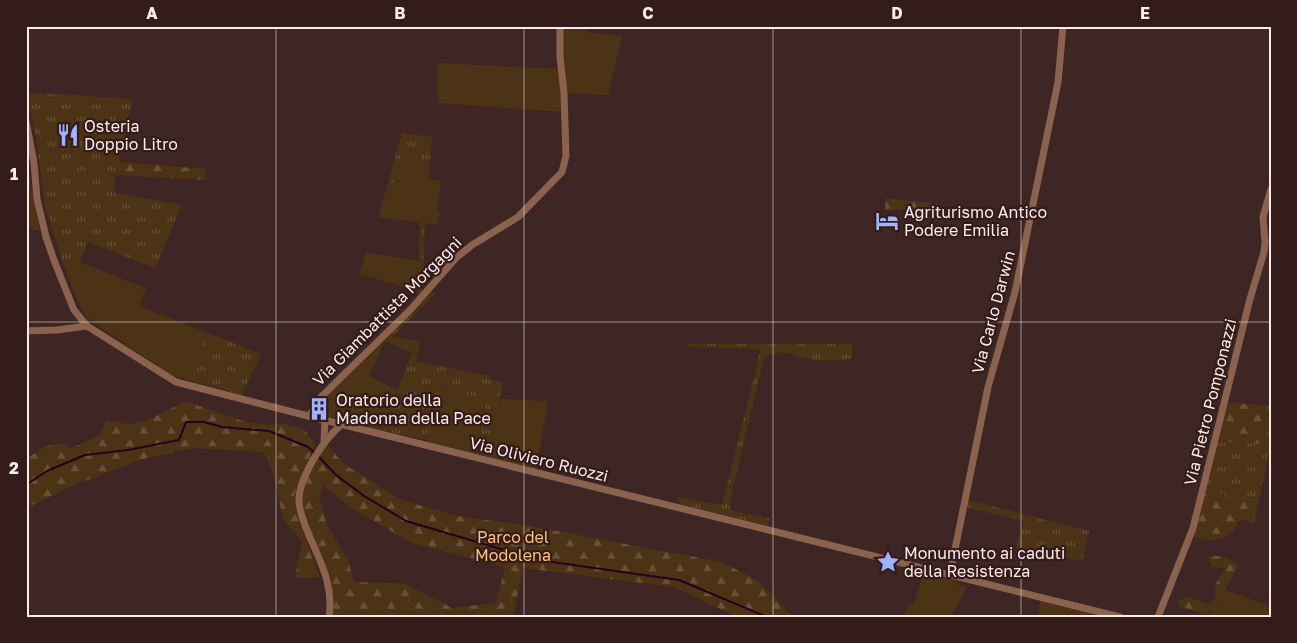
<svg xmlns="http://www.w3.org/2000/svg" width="1297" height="643" font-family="'Golos Text',sans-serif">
	<defs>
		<pattern id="grass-tufts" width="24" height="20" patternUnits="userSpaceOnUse" patternTransform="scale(1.25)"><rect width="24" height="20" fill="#4c3315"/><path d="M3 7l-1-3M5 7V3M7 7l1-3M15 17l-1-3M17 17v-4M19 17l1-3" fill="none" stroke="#675137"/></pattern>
		<pattern id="forest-firs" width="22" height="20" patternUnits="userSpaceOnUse" patternTransform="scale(1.25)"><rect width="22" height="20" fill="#4c3315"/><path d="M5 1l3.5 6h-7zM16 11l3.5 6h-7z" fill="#675137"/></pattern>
	</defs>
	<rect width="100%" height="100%" fill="#3e2624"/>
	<!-- grass -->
	<g fill="url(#grass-tufts)">
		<path d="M26,92L132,99L113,192L182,205L155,268L88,242L80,262L62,260L45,207L36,138L32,116L26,105Z"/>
		<path d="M402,133L432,137L429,172L416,170L418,161L393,184L388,183Z"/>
		<path d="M420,222L425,223L422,297L429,290L436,293L393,336H387L417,303Z"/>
		<path d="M208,333L261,354L242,395L186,379Z"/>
		<path d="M417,341L421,342L416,361L490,376V379L503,382C500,399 497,417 492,433C489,441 485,447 483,455L475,453L486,400L441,388L427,440L381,430Z"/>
		<path d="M687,344H852V359C838,361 824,361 809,359C787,356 789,347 764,357L729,505L732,511L769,518L768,526L679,504V497L722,505L761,349L687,347Z"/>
		<path d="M1271,412V444L1258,505L1203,488L1215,441L1266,444Z"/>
		<path d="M965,499L1089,531L1082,561L1016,548L1018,538L1020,537L1024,521L963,507Z"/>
	</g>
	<!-- forest -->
	<g fill="url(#forest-firs)" fill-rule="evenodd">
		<path d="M119,162L206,169L205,180L117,175Z"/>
		<path d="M886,198L939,204L936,220L928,219L907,210H885Z"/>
		<path d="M185,401L243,421L267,425L285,424L304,429L315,444L294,496L297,515L320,577L295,578L302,541L283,519L274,476L264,452L195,448L143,459L72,486L26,508V459L46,446L65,443L69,449L100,435L106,421C117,420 121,424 130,424C144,424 172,408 185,401Z"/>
		<path d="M1224,402L1271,406L1267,444L1215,441Z"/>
		<path d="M324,441L344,464L399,499L457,516L530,526L722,562L760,582L793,617H737L674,587L523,568L513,617H329L331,600L301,514L302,485ZM323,485L351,508L412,543L505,567L496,603L452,608L405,584L354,582L348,560L327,525L319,496Z"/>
		<path d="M1203,488L1258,505L1254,523L1239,519C1232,543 1210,544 1190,535Z"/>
		<path d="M1208,556H1222L1239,565L1225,590L1206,615L1179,606V600L1188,597L1209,604L1216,597L1215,585L1225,569L1212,566Z"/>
	</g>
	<!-- garden -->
	<g fill="#4c3315">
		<path d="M560,26H583L590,33L622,36L608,95L564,93V112L438,103L437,63L561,69Z"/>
		<path d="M26,148L31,188L40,231L26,228Z"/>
		<path d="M400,158L418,161L416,170L429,172L428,179L441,181L437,211L440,213L437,225L378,217L388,183H393Z"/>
		<path d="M366,252L419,261L418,291L359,274Z"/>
		<path d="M62,260L80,262L146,288L139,306L208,333L186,379L173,376L87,318L76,298Z"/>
		<path d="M386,336H393L417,341L412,353L385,341L369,376L397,390L381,430L314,413L320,401Z"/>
		<path d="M440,388L486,399L474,457L426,445Z"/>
		<path d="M501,399L548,401L536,472L483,459L486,442L491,435Z"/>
		<path d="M923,573L958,581L959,585L967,587L951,617H904L908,603L914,604Z"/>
		<path d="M1225,590L1271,606V617H1206Z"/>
		<path d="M1041,596L1090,612L1093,617H1037Z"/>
	</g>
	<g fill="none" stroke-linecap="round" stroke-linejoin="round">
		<!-- stream -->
		<g stroke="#26011d" stroke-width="2">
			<path d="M318,456L336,475L364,496L406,521L538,560L679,580L767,617"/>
			<path d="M26,485L47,471L85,455L128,450L179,440L186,422H204L222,427L269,431L308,447L315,453"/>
		</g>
		<!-- minor -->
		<g stroke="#8b624e" stroke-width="7">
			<path d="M26,121L34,163L37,199L46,237L55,263L74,310L87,326L176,382L316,418L1120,617"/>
			<path d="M26,331L57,330L87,326"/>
			<path d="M309,416L321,397L410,310L456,258L472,245L518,217L562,172L566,156L564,93L560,57V26"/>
			<path d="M324,440L325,420"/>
			<path d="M950,574L988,387L1015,292L1058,82L1063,26"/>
			<path d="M329,617C334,585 320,561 308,533C304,523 300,513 299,503C298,488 306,473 313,460C322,446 329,435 342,424"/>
			<path d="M1158,617L1193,528L1250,299L1264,252L1265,242L1263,217L1271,189"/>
		</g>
	</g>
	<!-- grid -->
	<path fill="none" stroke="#fcebe9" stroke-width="1" stroke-opacity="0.55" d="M276,26V617M524,26V617M773,26V617M1021,26V617M26,322H1271"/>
	<!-- icons -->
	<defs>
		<symbol id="restaurant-bare" viewBox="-9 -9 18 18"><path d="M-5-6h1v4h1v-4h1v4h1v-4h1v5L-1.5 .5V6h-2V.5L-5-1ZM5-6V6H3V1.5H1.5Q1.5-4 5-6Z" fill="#a1b3fd" stroke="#331c1a" stroke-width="2.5" paint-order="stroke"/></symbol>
		<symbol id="hotel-bare" viewBox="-9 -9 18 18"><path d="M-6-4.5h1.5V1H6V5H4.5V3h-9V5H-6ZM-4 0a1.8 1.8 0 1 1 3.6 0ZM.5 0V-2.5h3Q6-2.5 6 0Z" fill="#a1b3fd" stroke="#331c1a" stroke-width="2.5" paint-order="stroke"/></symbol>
		<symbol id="building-bare" viewBox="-9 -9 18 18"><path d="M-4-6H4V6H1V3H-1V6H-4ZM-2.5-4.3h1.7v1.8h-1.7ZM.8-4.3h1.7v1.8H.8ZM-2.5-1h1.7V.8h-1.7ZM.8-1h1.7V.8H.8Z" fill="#a1b3fd" stroke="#331c1a" stroke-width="2.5" paint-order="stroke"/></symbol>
		<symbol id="sight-bare" viewBox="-9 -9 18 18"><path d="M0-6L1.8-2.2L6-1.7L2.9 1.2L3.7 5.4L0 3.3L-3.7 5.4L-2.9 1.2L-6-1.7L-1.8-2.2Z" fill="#a1b3fd" stroke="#331c1a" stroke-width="2.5" paint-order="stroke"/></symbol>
	</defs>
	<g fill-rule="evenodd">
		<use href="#restaurant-bare" x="52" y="119" width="32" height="32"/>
		<use href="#hotel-bare" x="871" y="205" width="32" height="32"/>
		<use href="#building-bare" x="303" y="393" width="32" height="32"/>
		<use href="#sight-bare" x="872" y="546" width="32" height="32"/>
	</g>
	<g text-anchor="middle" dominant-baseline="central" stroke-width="4.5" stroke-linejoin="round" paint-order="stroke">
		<!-- poi labels -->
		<g font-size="16" fill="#fcebe9" stroke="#331c1a" text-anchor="start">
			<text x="84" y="126">Osteria<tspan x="84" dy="18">Doppio Litro</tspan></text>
			<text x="904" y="212">Agriturismo Antico<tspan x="904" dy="18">Podere Emilia</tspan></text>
			<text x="336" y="400">Oratorio della<tspan x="336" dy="18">Madonna della Pace</tspan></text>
			<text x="904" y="553">Monumento ai caduti<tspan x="904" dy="18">della Resistenza</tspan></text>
		</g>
		<!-- street labels -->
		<g font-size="16" fill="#fcebe9" stroke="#331c1a">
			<text transform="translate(387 311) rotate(-45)">Via Giambattista Morgagni</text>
			<text transform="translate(993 312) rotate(-75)">Via Carlo Darwin</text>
			<text transform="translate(1210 402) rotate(-76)">Via Pietro Pomponazzi</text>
			<text transform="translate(539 459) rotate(14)">Via Oliviero Ruozzi</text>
		</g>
		<!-- park labels -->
		<g font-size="16" fill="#fdc281" stroke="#331c1a">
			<text x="513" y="537">Parco del<tspan x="513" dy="18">Modolena</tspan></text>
		</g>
	</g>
	<!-- border -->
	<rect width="1297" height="643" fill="none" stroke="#331c1a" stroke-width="55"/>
	<rect x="28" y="28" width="1242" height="588" fill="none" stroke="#fcebe9" stroke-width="2"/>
	<g font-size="16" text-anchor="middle" font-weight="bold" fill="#fcebe9">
		<text x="152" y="19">A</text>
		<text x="400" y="19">B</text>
		<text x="648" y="19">C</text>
		<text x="897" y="19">D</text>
		<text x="1145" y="19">E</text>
		<text x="14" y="180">1</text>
		<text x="14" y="474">2</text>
	</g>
</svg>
